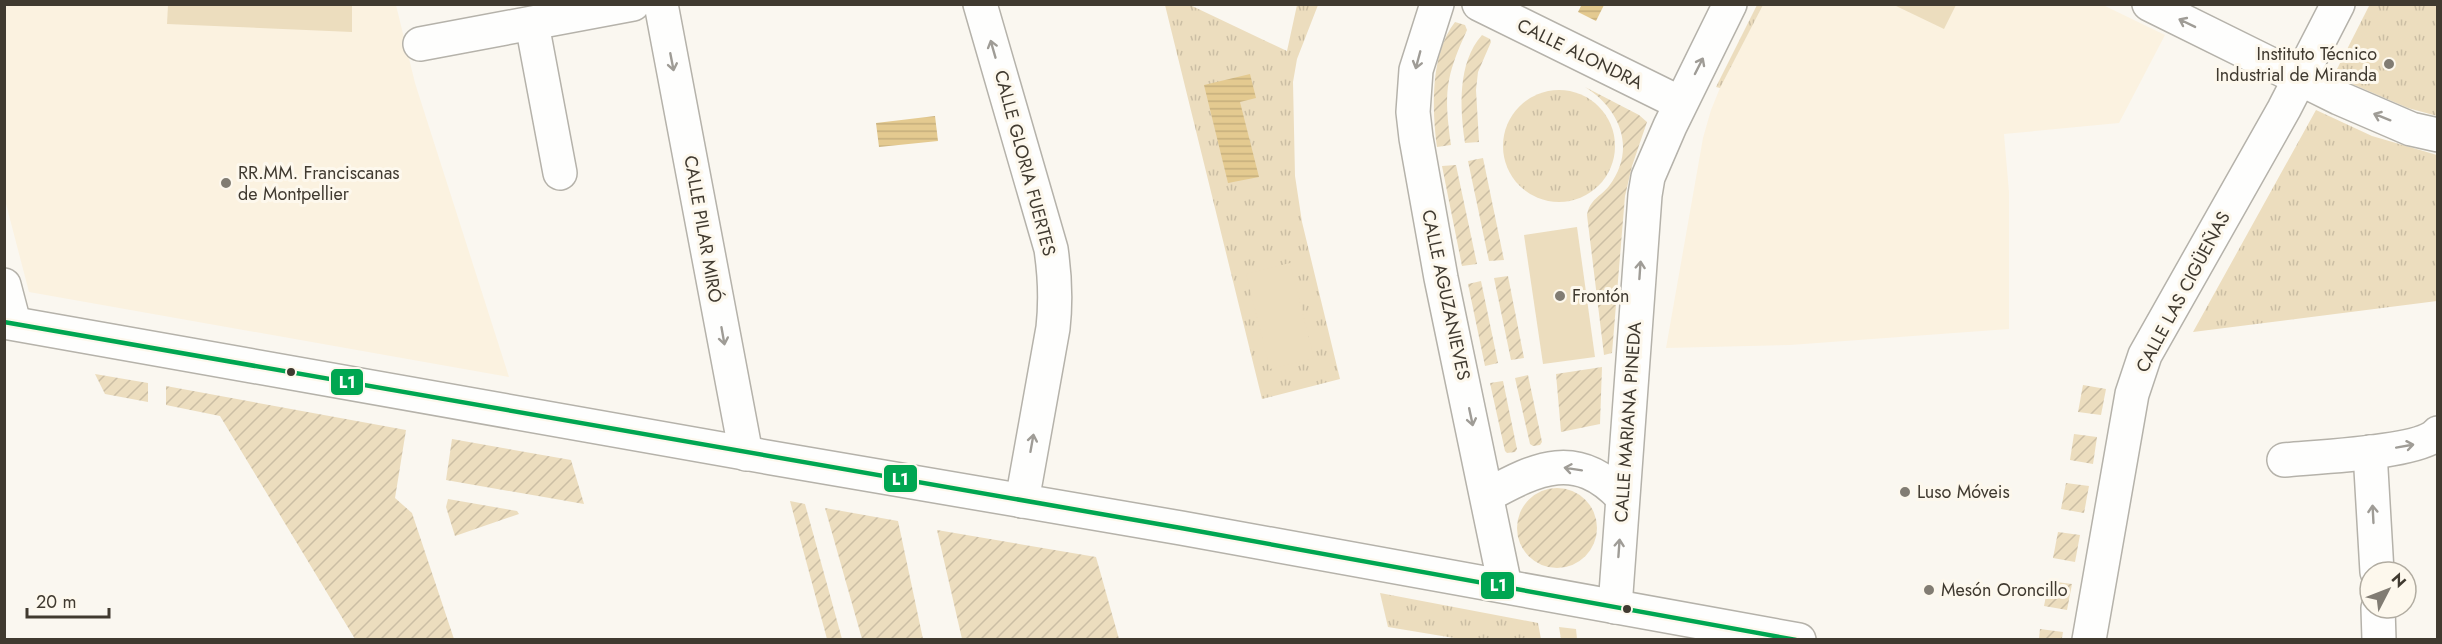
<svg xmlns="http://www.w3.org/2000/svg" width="2442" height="644" font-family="Jost,sans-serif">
	<defs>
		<pattern id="grass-tufts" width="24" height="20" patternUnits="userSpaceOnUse" patternTransform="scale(1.5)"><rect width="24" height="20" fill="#ecddbe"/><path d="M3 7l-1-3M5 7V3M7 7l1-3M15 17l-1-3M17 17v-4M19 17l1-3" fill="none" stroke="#cbbea4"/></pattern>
		<pattern id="garden-furrows" width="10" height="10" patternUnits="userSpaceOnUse" patternTransform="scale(1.5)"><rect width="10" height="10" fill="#ecddbe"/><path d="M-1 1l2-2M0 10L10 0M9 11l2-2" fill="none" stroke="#cbbea4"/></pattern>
		<pattern id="water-rules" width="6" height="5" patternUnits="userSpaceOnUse" patternTransform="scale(1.5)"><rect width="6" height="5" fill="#e4ca90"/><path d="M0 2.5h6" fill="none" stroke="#c5ae7c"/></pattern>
	</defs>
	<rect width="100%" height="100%" fill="#faf7f0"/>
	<!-- built -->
	<g fill="#fbf2e0">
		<path d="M4,5H396L415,83L509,377L29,292L5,200Z"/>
		<path d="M1763,5H2103L2165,35L2119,123L2004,134L2009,192V329L1790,345L1666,348L1703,138L1711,110L1720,88Z"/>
	</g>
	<!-- grass -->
	<g fill="url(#grass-tufts)">
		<path d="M2370,4L2437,5V116L2408,108L2336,77L2335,73Z"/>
		<path d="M1165,5H1190L1287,51L1297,5H1318L1297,59L1293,82L1295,176L1302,222L1340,379L1262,399Z"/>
		<path d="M1757,5H1763L1720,88L1716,87Z"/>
		<circle cx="1559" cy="146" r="56"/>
		<path d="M2316,110L2372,136L2437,155V301L2193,332Z"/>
		<path d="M1380,593L1538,623L1541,639H1460L1388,627Z"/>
		<path d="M1559,627L1576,629L1577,639H1561Z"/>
	</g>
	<!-- garden -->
	<g fill="url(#garden-furrows)">
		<path d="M1455,22L1465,25L1467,30C1445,78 1444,93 1451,145L1437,147C1432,109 1430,54 1455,22Z"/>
		<path d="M1482,35L1490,39L1491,42L1478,72L1476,90L1479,142L1465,143C1460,109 1457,63 1482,35Z"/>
		<path d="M1585,87L1639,115L1647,122L1632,166L1625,196L1612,353L1604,355L1587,215C1590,199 1600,197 1609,186C1637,149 1620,109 1585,87Z"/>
		<path d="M1483,158L1504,260L1489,261L1468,161Z"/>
		<path d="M1456,165L1477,264L1462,266L1442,166Z"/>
		<path d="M1508,276L1524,358L1511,360L1494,278Z"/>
		<path d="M1481,281L1498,363L1485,366L1468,284Z"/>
		<path d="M1602,367L1600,424L1561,432L1556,374Z"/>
		<path d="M95,374L148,383V402L105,394Z"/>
		<path d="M1528,375L1542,442L1540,445L1533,446L1530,444L1515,378Z"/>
		<path d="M1503,381L1517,449L1515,452L1507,453L1505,451L1490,383Z"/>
		<path d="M2083,385L2106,389L2101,415L2078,412Z"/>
		<path d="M166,386L406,430L395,498L412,513L454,639H355L220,416L166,405Z"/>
		<path d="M2074,434L2097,437L2093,464L2070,460Z"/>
		<path d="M452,439L571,460L584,504L446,480Z"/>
		<path d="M2066,483L2089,486L2084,513L2061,509Z"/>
		<circle cx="1557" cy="528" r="40"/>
		<path d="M448,499L517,511L519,514L455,536L446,507Z"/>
		<path d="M790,501L805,504L842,639H827Z"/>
		<path d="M825,508L898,521L923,639H862Z"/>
		<path d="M937,530L1096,557L1119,639H962Z"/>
		<path d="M2058,532L2080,535L2075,562L2053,558Z"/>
		<path d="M2049,581L2072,584L2067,610L2044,606Z"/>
		<path d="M2040,629L2063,632L2062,638L2039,639Z"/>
	</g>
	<!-- pitch -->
	<g fill="#ecddbe">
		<path d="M168,5H352V32L167,24Z"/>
		<path d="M1894,5H1956L1944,29Z"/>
		<path d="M1577,227L1595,357L1543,364L1524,235Z"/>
		<path d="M1290,263L1314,358L1270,369L1246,274Z"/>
	</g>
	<!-- water -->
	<g fill="url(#water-rules)">
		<path d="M1582,4H1604V5L1596,21L1578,12Z"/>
		<path d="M1250,74L1256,98L1240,102L1259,177L1228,183L1204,85Z"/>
		<path d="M935,116L938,141L879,147L876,123Z"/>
	</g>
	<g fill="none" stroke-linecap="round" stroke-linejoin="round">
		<defs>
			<g id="street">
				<path d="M661,4L746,454"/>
				<path d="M980,4L1051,249C1055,276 1056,301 1053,328L1022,501"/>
				<path d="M1437,4L1416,70L1413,112L1416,138L1441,278L1505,586"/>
				<path d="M1479,4L1680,103"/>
				<path d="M2149,4L2339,98L2411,129L2438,135"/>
				<path d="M532,24L560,173"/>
				<path d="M420,44L633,4"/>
				<path d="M4,285L14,323"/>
				<path d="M2370,452L2377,572"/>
				<path d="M2284,460C2313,457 2420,453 2438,433"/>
				<path d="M1488,495C1537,468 1577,449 1622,497"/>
				<path d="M1615,607L1645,195L1648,177L1670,126L1730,4"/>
				<path d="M2378,608L2379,640"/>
				<path d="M2089,640L2132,394L2145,355L2284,109L2338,4"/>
			</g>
			<path id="secondary" d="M4,322L772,458L1181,528L1799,640"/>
		</defs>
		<!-- street casing -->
		<use href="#street" stroke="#b5b2aa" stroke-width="36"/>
		<!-- secondary casing -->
		<use href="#secondary" stroke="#b5b2aa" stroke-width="36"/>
		<!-- street -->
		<use href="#street" stroke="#fefefd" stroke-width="33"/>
		<!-- secondary -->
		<use href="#secondary" stroke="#fefefd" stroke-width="33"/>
		<defs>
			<path id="bus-1" d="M4,322L1181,528L1796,640"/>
		</defs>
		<!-- bus-1 casing -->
		<use href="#bus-1" stroke="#fdf8ed" stroke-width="9"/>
		<!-- bus-1 -->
		<use href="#bus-1" stroke="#00a651" stroke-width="4.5"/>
	</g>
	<!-- one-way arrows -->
	<defs><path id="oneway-shaft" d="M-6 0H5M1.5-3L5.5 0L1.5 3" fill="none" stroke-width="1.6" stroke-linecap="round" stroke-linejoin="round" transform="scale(1.5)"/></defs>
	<g stroke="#9f9c96">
		<use href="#oneway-shaft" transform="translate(2187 23) rotate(-154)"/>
		<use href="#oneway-shaft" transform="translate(993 49) rotate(-106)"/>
		<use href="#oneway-shaft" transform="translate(1418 60) rotate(105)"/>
		<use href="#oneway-shaft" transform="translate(672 62) rotate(79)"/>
		<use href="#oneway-shaft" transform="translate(1699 66) rotate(-63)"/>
		<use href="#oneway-shaft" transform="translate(2382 117) rotate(-158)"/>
		<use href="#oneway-shaft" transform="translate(1640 270) rotate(-86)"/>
		<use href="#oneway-shaft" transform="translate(723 336) rotate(80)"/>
		<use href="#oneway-shaft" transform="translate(1471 417) rotate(78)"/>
		<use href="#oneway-shaft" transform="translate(1032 443) rotate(-80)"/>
		<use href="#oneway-shaft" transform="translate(2405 446) rotate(-10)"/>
		<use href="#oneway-shaft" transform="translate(1573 469) rotate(-171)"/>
		<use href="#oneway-shaft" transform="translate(2373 514) rotate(-93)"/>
		<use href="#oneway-shaft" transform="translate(1619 548) rotate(-86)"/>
	</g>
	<!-- markers -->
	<g fill="#817c73" stroke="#fdf8ed" stroke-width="2">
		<circle cx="2389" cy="64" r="6"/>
		<circle cx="226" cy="183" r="6"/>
		<circle cx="1560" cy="296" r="6"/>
		<circle cx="1905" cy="492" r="6"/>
		<circle cx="1929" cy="590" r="6"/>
	</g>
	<g fill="#403a30" stroke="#fdf8ed" stroke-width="2">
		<circle cx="291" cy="372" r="5"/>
		<circle cx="1627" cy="609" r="5"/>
	</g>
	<g text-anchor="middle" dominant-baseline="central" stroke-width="6" stroke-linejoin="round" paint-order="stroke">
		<!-- street labels -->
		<g font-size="18" fill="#403a30" stroke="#fdf8ed">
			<text transform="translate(1580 54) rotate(26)">CALLE ALONDRA</text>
			<text transform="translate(1025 163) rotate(75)">CALLE GLORIA FUERTES</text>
			<text transform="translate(703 229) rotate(80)">CALLE PILAR MIRÓ</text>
			<text transform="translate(2183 292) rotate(-62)">CALLE LAS CIGÜEÑAS</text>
			<text transform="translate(1446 295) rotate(78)">CALLE AGUZANIEVES</text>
			<text transform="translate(1628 422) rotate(-86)">CALLE MARIANA PINEDA</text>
		</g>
		<!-- poi labels -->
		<g font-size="18" fill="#403a30" stroke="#fdf8ed" text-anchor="start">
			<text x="2377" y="54" text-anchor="end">Instituto Técnico<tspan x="2377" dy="21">Industrial de Miranda</tspan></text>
			<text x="238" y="173">RR.MM. Franciscanas<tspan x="238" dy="21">de Montpellier</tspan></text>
			<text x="1572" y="296">Frontón</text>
			<text x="1917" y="492">Luso Móveis</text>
			<text x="1941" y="590">Mesón Oroncillo</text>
		</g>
	</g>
	<g stroke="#fdf8ed" stroke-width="2">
		<rect x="330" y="368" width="34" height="28" rx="6" fill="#00a651"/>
		<rect x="883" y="464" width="35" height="29" rx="6" fill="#00a651"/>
		<rect x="1480" y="571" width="35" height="29" rx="6" fill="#00a651"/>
	</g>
	<g font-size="16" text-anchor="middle" font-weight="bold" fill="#fff">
		<text x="347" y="388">L1</text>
		<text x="900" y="485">L1</text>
		<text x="1498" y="591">L1</text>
	</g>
	<!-- border -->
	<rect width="2442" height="644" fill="none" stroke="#403a30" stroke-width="12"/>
	<!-- north arrow -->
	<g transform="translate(2388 590) rotate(48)"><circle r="28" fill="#fdf8ed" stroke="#b1aca1" stroke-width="1.5"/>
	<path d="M0-4.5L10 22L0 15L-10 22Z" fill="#817c73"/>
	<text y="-9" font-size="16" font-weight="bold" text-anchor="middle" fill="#403a30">N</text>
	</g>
	<!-- scale -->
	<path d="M27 608v9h82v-9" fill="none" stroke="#403a30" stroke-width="3"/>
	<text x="36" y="608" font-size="18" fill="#403a30" stroke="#fdf8ed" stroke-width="4.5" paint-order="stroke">20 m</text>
</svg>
